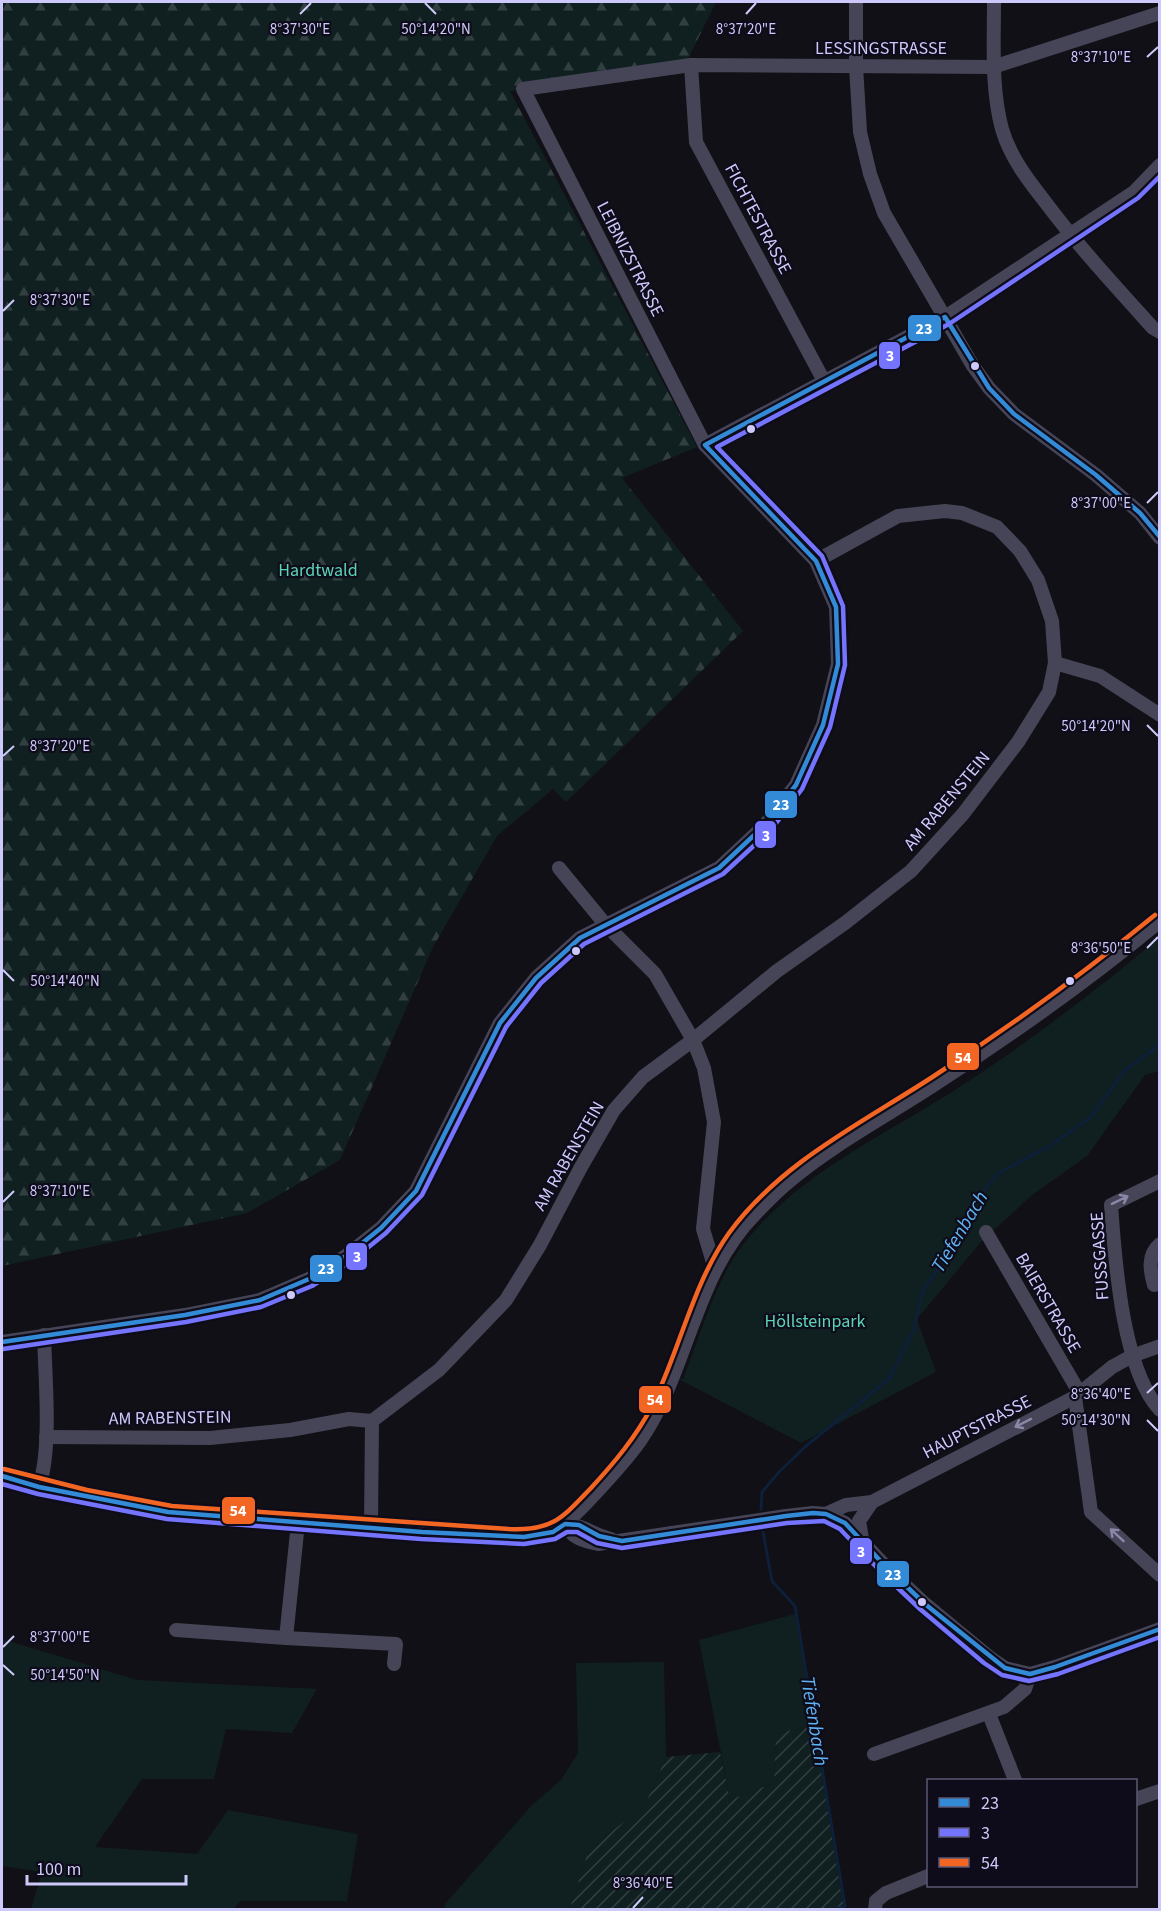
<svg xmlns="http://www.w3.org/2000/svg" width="1161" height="1911" font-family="'Source Sans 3',sans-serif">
	<defs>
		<pattern id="forest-firs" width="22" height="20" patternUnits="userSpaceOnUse" patternTransform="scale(1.5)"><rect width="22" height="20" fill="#102020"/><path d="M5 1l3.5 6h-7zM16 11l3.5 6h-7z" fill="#323f41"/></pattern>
		<pattern id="garden-furrows" width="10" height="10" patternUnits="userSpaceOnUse" patternTransform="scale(1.5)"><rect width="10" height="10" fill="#102020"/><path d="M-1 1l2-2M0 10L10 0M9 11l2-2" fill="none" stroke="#323f41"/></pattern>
	</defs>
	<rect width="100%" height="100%" fill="#101016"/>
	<!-- green -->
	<g fill="#102020">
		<path d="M1159,938V1071L1145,1075L1087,1156L1032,1195L981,1242L917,1319L936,1372L801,1443L673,1376L683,1379C699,1339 714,1285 739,1250C793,1177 877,1139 952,1092C1025,1045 1093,993 1159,938Z"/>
		<path d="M795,1614L814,1726L776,1733L774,1783L730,1800L699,1640Z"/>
		<path d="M2,1639L137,1680L317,1689L292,1733L226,1729L214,1779H142L95,1847L197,1854L228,1810L358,1834L347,1901H240L233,1910L31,1909L42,1872L2,1866Z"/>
		<path d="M664,1662L666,1757L644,1807L589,1848L570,1908L444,1910L445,1904L532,1805L561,1780L578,1753L576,1663Z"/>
	</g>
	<!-- forest -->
	<path fill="url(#forest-firs)" d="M2,2H716L685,65L510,91L697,447L622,478L743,631L566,802L553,789L497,836L433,947L340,1160L247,1213L2,1266Z"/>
	<!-- garden -->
	<path fill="url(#garden-furrows)" d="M814,1726L844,1909H564L570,1908L589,1848L644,1807L666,1757L720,1752L730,1800L774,1783L776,1733Z"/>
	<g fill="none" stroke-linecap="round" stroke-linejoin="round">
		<!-- stream -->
		<g stroke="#0e1f39" stroke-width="3">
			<path d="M761,1509L762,1492L779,1472L806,1446L889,1379L914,1329L923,1290L955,1246L974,1203L998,1173L1048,1147L1090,1118L1125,1070L1157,1047L1160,1042"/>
			<path d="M763,1532L772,1581L795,1606L845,1906L833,1910"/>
		</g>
		<!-- minor -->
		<g stroke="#454557" stroke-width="14">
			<path d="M856,2V66L860,132L870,174L884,213L973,366L989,388L1014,414L1096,475L1140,513L1160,538"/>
			<path d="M994,2C994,44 991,88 1002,129C1010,157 1028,180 1046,203C1079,247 1116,287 1153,328L1160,332"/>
			<path d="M691,65L696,142L824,381"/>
			<path d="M705,445L945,317L1134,192L1160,165"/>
			<path d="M1055,663L1100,676L1160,715"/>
			<path d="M559,868L605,924L655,974L693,1040L704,1068L714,1122L703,1229L715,1269"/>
			<path d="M1160,1181L1111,1205C1115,1260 1122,1369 1160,1410"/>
			<path d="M986,1232L1079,1392"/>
			<path d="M1154,1285C1150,1271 1147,1255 1160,1244"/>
			<path d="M2,1342L185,1315L260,1300L309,1279L346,1256L381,1228L416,1191L500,1023L536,978L580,938L719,868L765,825L796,785L823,725L838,664L836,607L816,561L705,445L523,89L691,65L993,67L1160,13"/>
			<path d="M1075,1397L1091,1512L1160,1575"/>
			<path d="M46,1437L210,1438L290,1430L349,1419L372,1421L439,1370L506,1300L540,1245L581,1167L614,1110L643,1077L693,1040L777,971L845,923L911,871L963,814L1018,742L1049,692L1055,663L1052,621L1038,580L1020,551L997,527L962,513L945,511L898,516L816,561"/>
			<path d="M2,1476C56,1491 115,1506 171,1513C241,1520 311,1522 380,1528C414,1531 448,1534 481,1535C504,1536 531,1541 553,1532C569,1526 631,1455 642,1438C689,1367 694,1275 756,1213C766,1203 776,1192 787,1183C833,1144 887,1116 937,1083C1014,1033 1089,980 1160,921"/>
			<path d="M39,1487C52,1447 45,1378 44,1335"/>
			<path d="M826,1514L846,1505L872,1502L1075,1397L1112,1367L1132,1356L1160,1346"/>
			<path d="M565,1524C572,1538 583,1541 598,1544L786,1516L813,1513L826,1514L845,1523L887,1568L925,1604L989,1657L1005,1668L1030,1674L1055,1667L1160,1629"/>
			<path d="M565,1524C585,1525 592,1535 611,1539"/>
			<path d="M371,1527L372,1421"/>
			<path d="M862,1539L859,1521L872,1502"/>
			<path d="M176,1630L286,1638L396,1644L394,1664"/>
			<path d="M286,1638L298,1523"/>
			<path d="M989,1714L1015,1780"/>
			<path d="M874,1754L1004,1707L1025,1689L1030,1674"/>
			<path d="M1136,1799L1160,1791"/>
			<path d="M875,1910L876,1901L886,1893L928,1876"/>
		</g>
		<defs>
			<g id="bus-1">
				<path d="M2,1342L185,1315L260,1300L309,1279L346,1256L381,1228L416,1191L500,1023L536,978L580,938L719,868L765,825L796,785L823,725L838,664L836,607L816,561L705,445L945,317L989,388L1014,414L1096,475L1140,513L1160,537"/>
				<path d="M2,1476L39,1487L168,1512L422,1532L524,1537L553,1532L565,1524L579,1525L599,1536L622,1541L786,1516L813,1513L826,1514L845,1523L887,1568L925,1604L1005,1668L1030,1674L1055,1667L1160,1629"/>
			</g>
			<g id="bus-2">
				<path d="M3,1349L186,1322L261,1307L312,1286L350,1262L386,1233L422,1195L506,1027L541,983L584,944L723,874L771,830L802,789L830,727L845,665L843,606L822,556L717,447L949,324L1138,198L1160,176"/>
				<path d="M2,1484L38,1494L167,1519L421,1539L524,1544L555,1539L567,1532H577L597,1543L622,1548L787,1523L824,1521L840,1529L882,1573L920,1609L984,1663L1002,1675L1029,1681L1058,1674L1160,1637"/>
			</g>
			<path id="bus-3" d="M4,1469L87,1490L172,1506L509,1529C553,1531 562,1518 591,1488C614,1463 636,1437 652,1406C680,1350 692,1285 729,1233C781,1162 862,1123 934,1076C1011,1026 1084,973 1155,915"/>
		</defs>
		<!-- bus-1 casing -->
		<use href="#bus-1" stroke="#0e0c1a" stroke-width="9"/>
		<!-- bus-2 casing -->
		<use href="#bus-2" stroke="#0e0c1a" stroke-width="9"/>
		<!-- bus-3 casing -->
		<use href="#bus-3" stroke="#0e0c1a" stroke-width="9"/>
		<!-- bus-1 -->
		<use href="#bus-1" stroke="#338bd7" stroke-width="4.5"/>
		<!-- bus-2 -->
		<use href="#bus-2" stroke="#7474ff" stroke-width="4.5"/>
		<!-- bus-3 -->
		<use href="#bus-3" stroke="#f26522" stroke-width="4.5"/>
	</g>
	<!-- one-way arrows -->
	<defs><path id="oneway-shaft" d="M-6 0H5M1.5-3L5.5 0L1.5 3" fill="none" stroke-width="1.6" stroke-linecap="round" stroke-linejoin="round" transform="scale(1.5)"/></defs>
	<g stroke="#8a87a9">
		<use href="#oneway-shaft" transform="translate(1120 1200) rotate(-26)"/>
		<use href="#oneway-shaft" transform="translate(1023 1423) rotate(153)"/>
		<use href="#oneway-shaft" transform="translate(1117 1535) rotate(-137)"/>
	</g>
	<!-- ticks -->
	<path fill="none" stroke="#cec9fb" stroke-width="2" d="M425,3L436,14M300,14L311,3M746,14L756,3M1147,57L1158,47M3,311L14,300M1147,503L1158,492M1147,725L1158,736M3,756L14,746M1147,948L1158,937M3,970L14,981M3,1202L14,1191M1147,1393L1158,1383M1147,1420L1158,1431M3,1647L14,1636M3,1665L14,1675M633,1908L643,1897"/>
	<!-- markers -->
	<g fill="#cec9fb" stroke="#0e0c1a" stroke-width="2">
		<circle cx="975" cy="366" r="5"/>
		<circle cx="751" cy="429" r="5"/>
		<circle cx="576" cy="951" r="5"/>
		<circle cx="1070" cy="981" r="5"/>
		<circle cx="291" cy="1295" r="5"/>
		<circle cx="922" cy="1602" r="5"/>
	</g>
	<g text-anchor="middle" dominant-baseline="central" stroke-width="4.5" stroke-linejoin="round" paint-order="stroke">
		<!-- street labels -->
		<g font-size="18" fill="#cec9fb" stroke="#0e0c1a">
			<text x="881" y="48">LESSINGSTRASSE</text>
			<text transform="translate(758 219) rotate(62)">FICHTESTRASSE</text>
			<text transform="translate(630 259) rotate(63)">LEIBNIZSTRASSE</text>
			<text transform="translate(947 801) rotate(-50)">AM RABENSTEIN</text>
			<text transform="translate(569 1156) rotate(-60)">AM RABENSTEIN</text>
			<text transform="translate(1100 1256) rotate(-94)">FUSSGASSE</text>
			<text transform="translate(1048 1303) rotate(60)">BAIERSTRASSE</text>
			<text transform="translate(170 1418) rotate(-1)">AM RABENSTEIN</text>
			<text transform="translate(977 1427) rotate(-27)">HAUPTSTRASSE</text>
		</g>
		<!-- park labels -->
		<g font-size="18" fill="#5cd4b3" stroke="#0e0c1a">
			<text x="318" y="570">Hardtwald</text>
			<text x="815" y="1321">Höllsteinpark</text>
		</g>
		<!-- water labels -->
		<g font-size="20" font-style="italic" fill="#5fb2f3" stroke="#0e0c1a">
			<text transform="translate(960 1232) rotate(-59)">Tiefenbach</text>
			<text transform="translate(814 1721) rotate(81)">Tiefenbach</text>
		</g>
	</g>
	<g font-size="15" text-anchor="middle" fill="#cec9fb" stroke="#0e0c1a" stroke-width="4.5" stroke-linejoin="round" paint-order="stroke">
		<text x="300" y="34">8°37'30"E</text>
		<text x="436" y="34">50°14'20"N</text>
		<text x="746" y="34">8°37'20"E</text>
		<text x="1101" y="62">8°37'10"E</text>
		<text x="60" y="305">8°37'30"E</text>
		<text x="1101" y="508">8°37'00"E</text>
		<text x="1096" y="731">50°14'20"N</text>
		<text x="60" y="751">8°37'20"E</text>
		<text x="1101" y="953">8°36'50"E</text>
		<text x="65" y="986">50°14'40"N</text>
		<text x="60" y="1196">8°37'10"E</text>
		<text x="1101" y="1399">8°36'40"E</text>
		<text x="1096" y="1425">50°14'30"N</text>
		<text x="60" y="1642">8°37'00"E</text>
		<text x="65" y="1680">50°14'50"N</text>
		<text x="643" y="1888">8°36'40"E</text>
	</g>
	<g stroke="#0e0c1a" stroke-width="2">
		<rect x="907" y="314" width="35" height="28" rx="6" fill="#338bd7"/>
		<rect x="878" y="341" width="23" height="29" rx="6" fill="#7474ff"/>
		<rect x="764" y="790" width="34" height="29" rx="6" fill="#338bd7"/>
		<rect x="754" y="820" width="23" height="29" rx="6" fill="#7474ff"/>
		<rect x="946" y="1042" width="34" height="29" rx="6" fill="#f26522"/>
		<rect x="345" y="1242" width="23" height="29" rx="6" fill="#7474ff"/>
		<rect x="309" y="1254" width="34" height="29" rx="6" fill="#338bd7"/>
		<rect x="638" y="1385" width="34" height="29" rx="6" fill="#f26522"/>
		<rect x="221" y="1496" width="35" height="29" rx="6" fill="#f26522"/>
		<rect x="849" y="1537" width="24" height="28" rx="6" fill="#7474ff"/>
		<rect x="876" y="1560" width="34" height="28" rx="6" fill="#338bd7"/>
	</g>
	<g font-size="16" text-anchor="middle" font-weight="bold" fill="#fff">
		<text x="924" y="334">23</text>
		<text x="890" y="361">3</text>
		<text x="781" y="810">23</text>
		<text x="766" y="841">3</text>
		<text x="963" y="1063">54</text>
		<text x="357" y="1262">3</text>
		<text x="326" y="1274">23</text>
		<text x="655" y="1405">54</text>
		<text x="238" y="1516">54</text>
		<text x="861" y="1557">3</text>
		<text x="893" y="1580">23</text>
	</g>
	<!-- border -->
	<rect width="1161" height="1911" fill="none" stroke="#cec9fb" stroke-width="6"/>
	<!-- legend -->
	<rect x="927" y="1779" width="210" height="108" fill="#0e0c1a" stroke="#5b5874" stroke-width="1.5"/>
	<rect x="939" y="1798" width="30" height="9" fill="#338bd7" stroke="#5b5874" stroke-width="1.5"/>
	<text x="981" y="1809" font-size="18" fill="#cec9fb">23</text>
	<rect x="939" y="1828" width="30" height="9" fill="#7474ff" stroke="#5b5874" stroke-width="1.5"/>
	<text x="981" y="1839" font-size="18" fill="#cec9fb">3</text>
	<rect x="939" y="1858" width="30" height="9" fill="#f26522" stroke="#5b5874" stroke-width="1.5"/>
	<text x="981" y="1869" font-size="18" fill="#cec9fb">54</text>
	<!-- scale -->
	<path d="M27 1875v9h159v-9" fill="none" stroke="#cec9fb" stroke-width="3"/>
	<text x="36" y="1875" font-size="18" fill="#cec9fb" stroke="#0e0c1a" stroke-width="4.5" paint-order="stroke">100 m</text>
</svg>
